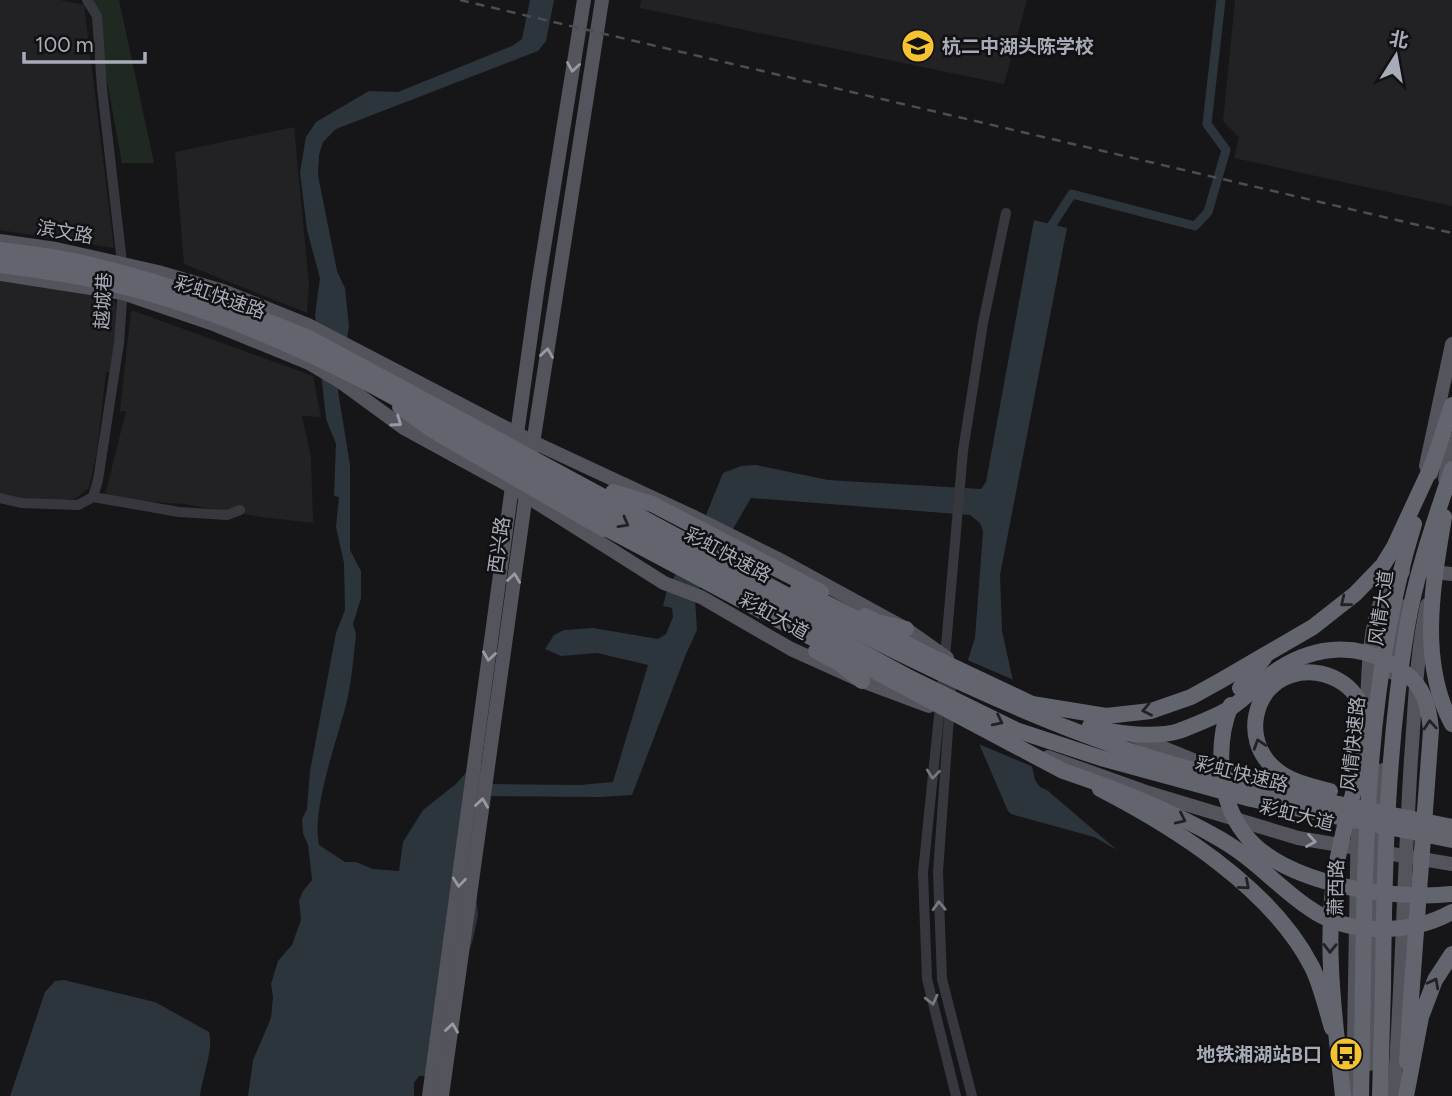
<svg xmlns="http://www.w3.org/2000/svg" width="1452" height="1096" font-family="Figtree,'Noto Sans SC',sans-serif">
	<rect width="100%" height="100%" fill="#161618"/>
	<!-- built -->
	<g fill="#222225">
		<path d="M0,0H60L84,5L114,248L0,230Z"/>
		<path d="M641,0H1027L1004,84L640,8Z"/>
		<path d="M1235,0H1452V206L1234,158L1239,137L1223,121Z"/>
		<path d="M294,127L309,284L307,313L184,264L175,152Z"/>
		<path d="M0,281L105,295L116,303L115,372H106L97,451L89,488L75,499L21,503L0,496Z"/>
		<path d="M131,310L313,376L321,417L302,416L311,457L313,523L262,517L184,504L104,499L126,411H120Z"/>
	</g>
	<!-- green -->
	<path fill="#202822" d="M92,0H119L154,163H122Z"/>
	<!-- water -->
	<g fill="#2c343c">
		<path d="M530,0H554L546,41L538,51L336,129L323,142L319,155L318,175L337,271L345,288L349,326L338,391L350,465V550L361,571V598L353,624L356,634C353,662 351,692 342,719C333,752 312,812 319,845L345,862H356L373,869L399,871L403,842L423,810L456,784L470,768L485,764L488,784L580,785L613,782L648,665L597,653L561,656L545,649L554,635L564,630L593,628L658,639L666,634L673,617L672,608L663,606L667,590L699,532L723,473L741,466L756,465L828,480L981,489L986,482L1034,220L1067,228L1000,575L1002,631L1035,780L1040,787L1047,790L1117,850L1094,837L1011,814L1008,811L980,746L964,672L975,638L983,531L980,523L970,515L751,498L701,584L695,600L697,630L686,654L632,795L600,797L482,796L476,894L478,915L473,939L428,1076H419L414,1083V1096H248L253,1060L271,1018L273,997L271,984L278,961L292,945L301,920L299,901L303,891L312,880L308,845L303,833L302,819L307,809L310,771L336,633L345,610L344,563L336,527L339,497L334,496L336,444L326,419L315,315L320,278L307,230L300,172L306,137L316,122L369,91L398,92L512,46L522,39Z"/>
		<path d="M64,980L155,1002L209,1032C214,1049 202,1077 200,1096H10L45,992L55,981Z"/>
	</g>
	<!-- pier -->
	<path fill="#161618" d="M965,659L1016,681L1036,768L976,743L961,670Z"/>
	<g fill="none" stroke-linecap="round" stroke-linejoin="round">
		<!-- canal -->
		<path stroke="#2c343c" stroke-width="9" d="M1046,234L1072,194L1195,226L1208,212L1226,150L1207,124L1221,0"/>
		<!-- minor -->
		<g stroke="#37383d" stroke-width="10">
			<path d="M87,0L97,16L102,88L123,271"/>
			<path d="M93,497L179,512L227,515L240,510"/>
			<path d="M0,498L21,503L78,505L93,497L98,480L119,343L123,287"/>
			<path d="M952,674L938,872L942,979L972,1096"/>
			<path d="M956,1096L927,979L923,873L945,657L963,451L983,323L1006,213"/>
		</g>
		<!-- major -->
		<g stroke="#53545c" stroke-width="14">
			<path d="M0,241L56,249L158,272L223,291L308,325L533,442L692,516L778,559L906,629L947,658"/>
			<path d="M0,274L123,293L211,323L309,363L341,382L404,428L512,487L664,583L701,597L791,649L862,681L929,706"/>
			<path d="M516,441L538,285L584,0"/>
			<path d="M532,450L602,0"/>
			<path d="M1426,466L1452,344"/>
			<path d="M1445,479L1452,440"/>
			<path d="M1425,571L1452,574"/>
			<path d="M1393,673L1401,606"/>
			<path d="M1366,718C1369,681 1367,638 1380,603C1385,591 1394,582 1403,572"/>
			<path d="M1134,736L1193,760L1301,788"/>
			<path d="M1048,757L1149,793L1298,838L1452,864"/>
			<path d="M1369,1064L1377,852L1383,770"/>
			<path d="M429,1096L513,479"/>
			<path d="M442,1096L527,487"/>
			<path d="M1353,1096L1358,812"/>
			<path d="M1394,1096C1402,984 1404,871 1411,759C1415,708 1416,655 1427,605"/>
		</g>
		<!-- highway -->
		<g stroke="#63656e" stroke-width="16">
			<path d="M400,407L434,431"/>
			<path d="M613,492L652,504L821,592"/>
			<path d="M865,616L877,622L906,629"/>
			<path d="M816,651L839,663L862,681"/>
			<path d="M1240,688L1264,658"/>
			<path d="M1100,789C1176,828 1272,889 1312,967C1321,985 1326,1008 1332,1028"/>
			<path d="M1407,1062L1411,999"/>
			<path d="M1380,1096L1383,987"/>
		</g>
		<!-- rail -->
		<path stroke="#4c4d54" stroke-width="2.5" stroke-dasharray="9 7" stroke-linecap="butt" d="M460,0L1452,233"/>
		<!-- highway-bridge -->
		<g stroke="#63656e" stroke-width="16">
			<path d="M0,250C32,254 64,258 95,266C169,284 239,309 309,338C440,408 571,479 702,550C835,621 967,693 1110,744C1220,783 1338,804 1452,827"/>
			<path d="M0,265C30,269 60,273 90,279C185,298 278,337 364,381L910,678L1016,730L1101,758L1251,799L1452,840"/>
			<path d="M439,434L604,529"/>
			<path d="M1430,473L1452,405"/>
			<path d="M1444,517C1433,584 1418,661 1452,724"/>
			<path d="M596,523L1063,771C1117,789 1172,811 1220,839C1255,859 1278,887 1309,908C1348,936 1411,935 1452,912"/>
			<path d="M798,589L924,653L1032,704L1106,716L1151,711L1191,697L1220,681L1313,627L1355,594L1383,565L1394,547L1433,463"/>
			<path d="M1231,705C1222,726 1220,751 1222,773C1224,795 1231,816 1244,833C1280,884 1394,901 1452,894"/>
			<path d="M1090,726C1111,734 1157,738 1179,731C1197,724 1216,717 1232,707C1247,697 1259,683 1273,673C1308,648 1350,641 1388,662C1419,678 1428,696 1431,730L1411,999"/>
			<path d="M1330,791C1309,786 1287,781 1272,766C1243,739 1253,687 1291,675C1323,665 1359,684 1365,717C1370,745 1358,774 1351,801C1345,825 1339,849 1335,873C1324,948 1335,1021 1343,1096"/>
			<path d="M1383,987C1384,867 1387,746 1407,627C1416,573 1435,520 1452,469"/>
			<path d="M1361,1096C1366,905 1357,709 1414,524"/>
			<path d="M1406,1096L1421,1017L1435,980L1452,954"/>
		</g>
	</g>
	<!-- one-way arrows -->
	<defs><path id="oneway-chevron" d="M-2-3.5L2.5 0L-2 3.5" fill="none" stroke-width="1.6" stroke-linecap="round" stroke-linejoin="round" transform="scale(1.75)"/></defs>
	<g stroke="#979aa6">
		<use href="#oneway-chevron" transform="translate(573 67) rotate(99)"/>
		<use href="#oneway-chevron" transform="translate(547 353) rotate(-81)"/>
		<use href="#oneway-chevron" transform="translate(397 422) rotate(35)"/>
		<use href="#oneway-chevron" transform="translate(514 578) rotate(-82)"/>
		<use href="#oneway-chevron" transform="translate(489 656) rotate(98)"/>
		<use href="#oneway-chevron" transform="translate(482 803) rotate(-82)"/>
		<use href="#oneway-chevron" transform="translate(1311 841) rotate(9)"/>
		<use href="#oneway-chevron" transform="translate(459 882) rotate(96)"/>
		<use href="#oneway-chevron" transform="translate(452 1028) rotate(-82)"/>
	</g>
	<g stroke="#212225">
		<use href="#oneway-chevron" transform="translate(624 523) rotate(29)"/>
		<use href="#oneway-chevron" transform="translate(1345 602) rotate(141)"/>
		<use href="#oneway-chevron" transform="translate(1147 710) rotate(169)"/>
		<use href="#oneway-chevron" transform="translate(998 721) rotate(26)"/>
		<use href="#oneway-chevron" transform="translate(1430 725) rotate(-94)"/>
		<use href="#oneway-chevron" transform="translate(1259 744) rotate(-108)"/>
		<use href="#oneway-chevron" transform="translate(1181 819) rotate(25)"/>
		<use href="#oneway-chevron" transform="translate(1245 885) rotate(41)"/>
		<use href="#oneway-chevron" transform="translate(1330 948) rotate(91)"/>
		<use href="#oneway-chevron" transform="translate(1434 983) rotate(-62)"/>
	</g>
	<g stroke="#757881">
		<use href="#oneway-chevron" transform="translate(933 774) rotate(96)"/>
		<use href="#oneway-chevron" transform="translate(939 906) rotate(-92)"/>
		<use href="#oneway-chevron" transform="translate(932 1000) rotate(76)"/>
	</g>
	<!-- icons -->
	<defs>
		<symbol id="school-disc" viewBox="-11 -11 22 22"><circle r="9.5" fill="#f5c332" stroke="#111113"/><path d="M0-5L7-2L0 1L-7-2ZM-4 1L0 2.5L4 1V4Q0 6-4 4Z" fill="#111"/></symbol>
		<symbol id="bus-disc" viewBox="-11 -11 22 22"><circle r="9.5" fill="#f5c332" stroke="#111113"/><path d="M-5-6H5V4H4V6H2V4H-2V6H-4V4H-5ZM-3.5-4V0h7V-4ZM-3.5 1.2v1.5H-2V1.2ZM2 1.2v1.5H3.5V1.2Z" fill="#111"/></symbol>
	</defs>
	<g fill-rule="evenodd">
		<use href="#school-disc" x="899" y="27" width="38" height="38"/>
		<use href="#bus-disc" x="1327" y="1035" width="38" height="38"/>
	</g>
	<g text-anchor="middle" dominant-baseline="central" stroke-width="5" stroke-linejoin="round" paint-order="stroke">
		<!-- poi labels -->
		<g font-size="19" font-weight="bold" fill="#a8acb8" stroke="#111113" text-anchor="start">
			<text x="942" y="46">杭二中湖头陈学校</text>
			<text x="1322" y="1054" text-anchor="end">地铁湘湖站B口</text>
		</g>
		<!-- street labels -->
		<g font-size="19" fill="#a8acb8" stroke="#111113">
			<text transform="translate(65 232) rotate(10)">滨文路</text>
			<text transform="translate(220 297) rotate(19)">彩虹快速路</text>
			<text transform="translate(103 301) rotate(-87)">越城巷</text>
			<text transform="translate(499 545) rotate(-82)">西兴路</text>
			<text transform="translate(728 555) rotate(28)">彩虹快速路</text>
			<text transform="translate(1381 608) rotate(-82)">风情大道</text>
			<text transform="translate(774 616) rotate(29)">彩虹大道</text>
			<text transform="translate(1353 744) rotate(-84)">风情快速路</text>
			<text transform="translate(1242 774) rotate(14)">彩虹快速路</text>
			<text transform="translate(1297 815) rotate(14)">彩虹大道</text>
			<text transform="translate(1336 888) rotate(-89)">萧西路</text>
		</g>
	</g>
	<!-- north arrow -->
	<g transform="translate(1396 56) rotate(11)" stroke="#111113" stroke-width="5" paint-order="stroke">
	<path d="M0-5L12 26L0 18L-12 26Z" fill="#a8acb8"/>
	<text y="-10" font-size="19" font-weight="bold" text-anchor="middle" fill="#a8acb8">北</text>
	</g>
	<!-- scale -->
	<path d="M24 52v10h121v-10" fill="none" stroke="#a8acb8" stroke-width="3.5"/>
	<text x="35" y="52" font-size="21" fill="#a8acb8" stroke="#111113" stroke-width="5" paint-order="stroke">100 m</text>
</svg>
